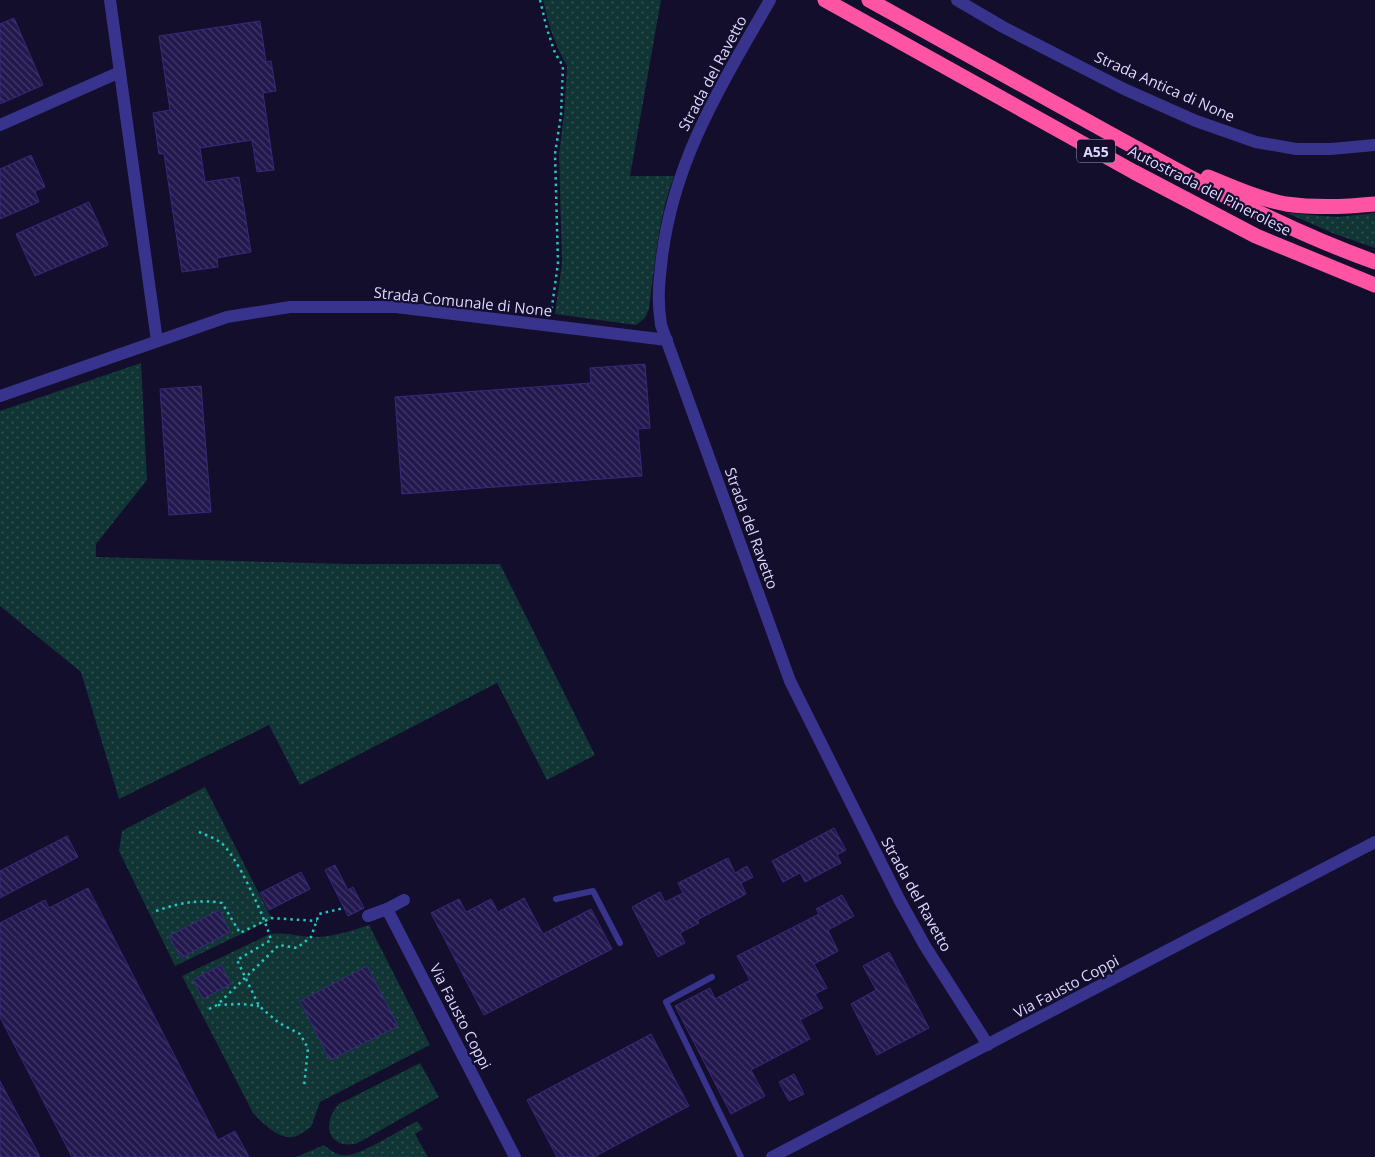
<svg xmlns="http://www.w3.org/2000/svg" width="1375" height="1157" font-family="'Open Sans',sans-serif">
	<defs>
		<pattern id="grass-dots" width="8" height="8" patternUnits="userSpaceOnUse" patternTransform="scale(1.25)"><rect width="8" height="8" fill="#103534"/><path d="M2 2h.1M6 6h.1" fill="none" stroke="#325252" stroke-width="1.8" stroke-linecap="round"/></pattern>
		<pattern id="building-back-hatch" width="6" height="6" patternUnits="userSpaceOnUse" patternTransform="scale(1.25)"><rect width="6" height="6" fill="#23184e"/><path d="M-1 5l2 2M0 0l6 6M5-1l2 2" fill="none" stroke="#423969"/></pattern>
	</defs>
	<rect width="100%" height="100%" fill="#130e2b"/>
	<!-- grass -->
	<g fill="url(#grass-dots)">
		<path d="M543,0H661L630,176H674C658,218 655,264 649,309L645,318L636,325L555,314L562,263L559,154L564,115L567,66L559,51L550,28Z"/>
		<path d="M1287,213L1337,217L1375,213V248L1335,234Z"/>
		<path d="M141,363L147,480L96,544V557L348,564H500L595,755L547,780L497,683L300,785L269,725L119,799L81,672L0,606V411Z"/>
		<path d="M205,787L272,919L175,966L119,851L122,831Z"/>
		<path d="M369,925L430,1045L320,1102L311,1127C306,1130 299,1136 293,1137C279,1140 261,1122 253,1113L182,976L270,934C289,932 298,937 314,937C333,937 350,931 369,925Z"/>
		<path d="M420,1063L439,1097L358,1143C329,1151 320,1124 339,1104Z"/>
		<path d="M417,1121L423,1129L415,1134L428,1157H296L324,1145C331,1151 339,1157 349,1155C364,1153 402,1129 417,1121Z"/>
	</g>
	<!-- building -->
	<g fill="url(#building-back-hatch)" stroke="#39287c">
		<path d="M14,18L43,85L0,104V24Z"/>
		<path d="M260,21L266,62L271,61L276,91L263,93L274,170L257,172L252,140L200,148L205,182L239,177L251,252L217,258L218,267L182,272L164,154H159L153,113L170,110L159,36Z"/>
		<path d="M31,155L45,187L35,191L39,202L0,219V169Z"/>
		<path d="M89,202L108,245L35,276L16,234Z"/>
		<path d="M645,364L650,428L638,429L642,476L402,494L395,397L591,383L590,368Z"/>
		<path d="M201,386L211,512L169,515L160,389Z"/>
		<path d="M834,828L846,850L837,855L841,863L805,882L800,873L783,882L772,861Z"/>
		<path d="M67,836L78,857L0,898V871Z"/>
		<path d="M728,858L735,873L747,866L753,877L741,883L746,894L697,920L699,923L680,933L685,943L658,957L632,907L660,892L665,902L683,893L678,883Z"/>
		<path d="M335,865L348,890L353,887L364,908L348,916L325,870Z"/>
		<path d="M301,872L310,889L269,910L260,893Z"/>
		<path d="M88,888L218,1140L235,1131L249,1157H72L0,1017V923L45,900L49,908Z"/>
		<path d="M842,895L854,916L828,930L838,951L814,964L827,988L815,994L823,1008L800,1020L810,1039L751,1070L765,1096L731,1114L675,1006L710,988L715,999L750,980L737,956L819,914L816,909Z"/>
		<path d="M524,898L543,934L591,909L612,949L484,1015L431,913L459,899L466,912L491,899L498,912Z"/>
		<path d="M219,910L230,932L181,958L169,936Z"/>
		<path d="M889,952L929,1028L877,1055L851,1004L876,990L863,966Z"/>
		<path d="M221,965L231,984L203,999L193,980Z"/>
		<path d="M367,966L398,1026L330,1060L300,1001Z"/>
		<path d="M651,1034L689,1106L594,1157H557L527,1100Z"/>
		<path d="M794,1074L804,1094L789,1101L779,1082Z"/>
		<path d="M0,1081L40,1157H0Z"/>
	</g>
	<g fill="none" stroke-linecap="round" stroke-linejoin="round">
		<!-- path -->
		<g stroke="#23c7be" stroke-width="2.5" stroke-dasharray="2.5 4" stroke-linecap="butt">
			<path d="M540,0L547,29L555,53L563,66L561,115L555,154L558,263L551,314"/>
			<path d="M199,832C206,835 214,838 220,842C236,853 266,920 271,940L237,960L259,1006L279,1023L300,1034L308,1048L304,1087"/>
			<path d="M156,911C179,903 198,899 222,903L240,933L271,918L317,921"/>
			<path d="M218,1005L241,1004L259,1006"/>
			<path d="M209,1009L217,1005L279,945L297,948L311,937L319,914L344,908"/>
		</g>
		<!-- lane -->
		<g stroke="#38348e" stroke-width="6">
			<path d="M556,899L593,891L620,943"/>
			<path d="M712,977L666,1002L741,1157"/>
		</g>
		<!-- street -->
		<g stroke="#38348e" stroke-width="12">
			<path d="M110,0L157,341"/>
			<path d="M770,0C722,84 674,159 662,257C659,283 657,299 661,325L790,681L899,899L925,946L988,1045"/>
			<path d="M957,0L1003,27L1124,89L1196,121L1256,142L1296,149H1331L1375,145"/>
			<path d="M0,125L120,72"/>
			<path d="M0,396L227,317L290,307H396L667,340"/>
			<path d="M387,909L404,900"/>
			<path d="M368,916L387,909L515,1157"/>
			<path d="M772,1157L1375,842"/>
		</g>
		<!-- highway -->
		<g stroke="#ff53a4" stroke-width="15">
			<path d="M825,0L1134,172L1256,236L1375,285"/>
			<path d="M869,0C949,44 1028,88 1107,132C1194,180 1280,228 1375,262"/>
			<path d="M1208,177C1233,187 1259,199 1286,204C1315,208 1345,207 1375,204"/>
		</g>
	</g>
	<g text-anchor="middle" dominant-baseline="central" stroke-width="4.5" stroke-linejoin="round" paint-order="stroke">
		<!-- shield labels -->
		<rect fill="#130e2b" stroke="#a09bbf" stroke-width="1" x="1077" y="139.5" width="38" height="23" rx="4"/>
		<g font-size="14" font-weight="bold" fill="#dcd8ff">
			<text x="1096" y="151">A55</text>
		</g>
		<!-- street labels -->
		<g font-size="15" fill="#dcd8ff" stroke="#130e2b">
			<text transform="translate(712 73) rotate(-62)">Strada del Ravetto</text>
			<text transform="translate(1165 86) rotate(24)">Strada Antica di None</text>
			<text transform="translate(1210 190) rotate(27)">Autostrada del Pinerolese</text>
			<text transform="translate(463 301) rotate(6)">Strada Comunale di None</text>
			<text transform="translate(752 528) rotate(70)">Strada del Ravetto</text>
			<text transform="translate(917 894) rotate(61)">Strada del Ravetto</text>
			<text transform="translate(1066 986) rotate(-28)">Via Fausto Coppi</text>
			<text transform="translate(461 1016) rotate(63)">Via Fausto Coppi</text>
		</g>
	</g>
</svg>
